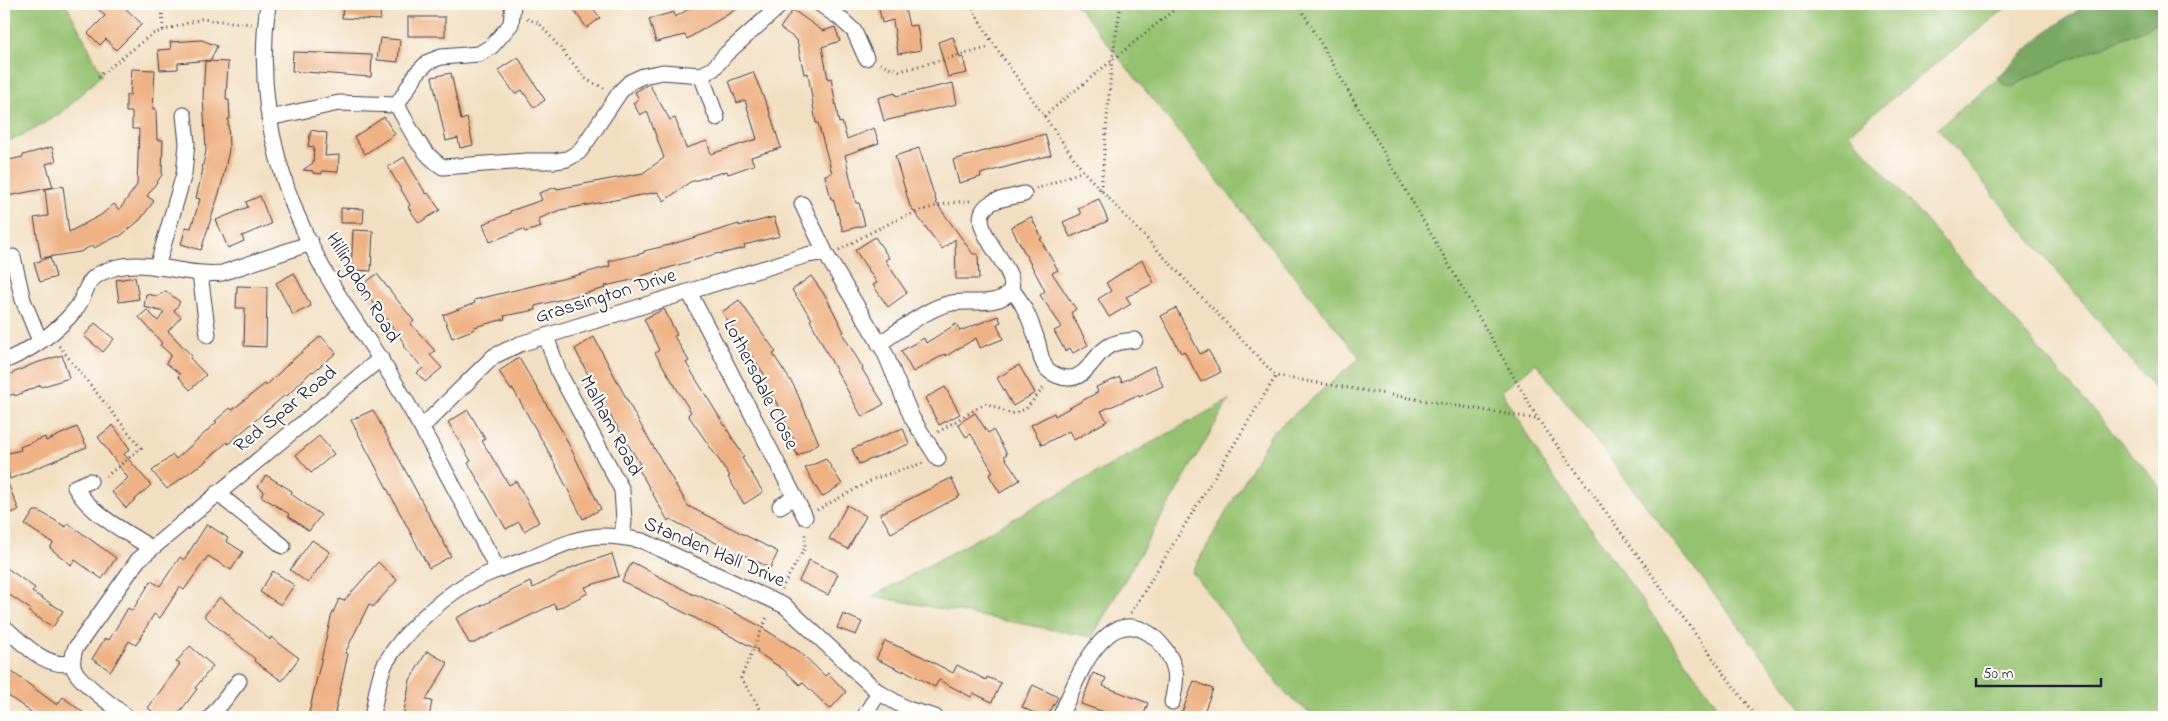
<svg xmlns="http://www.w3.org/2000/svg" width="2168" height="721" font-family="'Indie Flower',sans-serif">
	<rect width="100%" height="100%" fill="#fdfcf7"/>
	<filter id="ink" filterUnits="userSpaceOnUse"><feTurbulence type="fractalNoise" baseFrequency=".02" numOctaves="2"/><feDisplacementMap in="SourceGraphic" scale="10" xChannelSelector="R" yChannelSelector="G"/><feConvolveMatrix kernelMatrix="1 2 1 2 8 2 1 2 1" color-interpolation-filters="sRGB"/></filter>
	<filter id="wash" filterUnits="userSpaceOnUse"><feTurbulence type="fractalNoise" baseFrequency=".0096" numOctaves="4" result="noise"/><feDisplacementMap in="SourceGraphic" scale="20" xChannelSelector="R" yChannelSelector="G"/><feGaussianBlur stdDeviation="1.12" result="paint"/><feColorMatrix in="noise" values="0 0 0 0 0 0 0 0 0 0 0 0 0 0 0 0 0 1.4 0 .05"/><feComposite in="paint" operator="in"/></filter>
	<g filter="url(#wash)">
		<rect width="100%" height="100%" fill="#f2dfc1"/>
		<!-- green -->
		<g fill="#95c270" stroke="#5c7256">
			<path d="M4,4H66L102,74L63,112L31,131L4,143Z"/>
			<path d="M1076,4H2011L1849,133L2164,491V717H1809L1536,363L1502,391L1541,459L1725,717H1315L1285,693L1192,572L1271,434L1360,358Z"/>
			<path d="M2088,4H2164V400L1938,128Z"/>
			<path d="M1229,400L1092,637L873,596Z"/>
		</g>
		<!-- forest -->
		<path fill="#78a862" stroke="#4d654e" d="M2087,4H2164V21L2036,74L2012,87L2003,84L1998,77L2043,34Z"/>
		<g id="blocks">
			<!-- building -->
			<g fill="#efb284">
				<path d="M94,4H121L142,24L116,50L106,39L100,45L88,33L105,16Z"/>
				<path d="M343,4H381L380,20L342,18Z"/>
				<path d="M569,4H590L600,18L587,28Z"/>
				<path d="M698,4H745L687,39L685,35L656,42L649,19L674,12L675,17Z"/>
				<path d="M878,4H904L909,26L917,25L921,50L898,54L893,20L882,23Z"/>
				<path d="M793,10L823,31L835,27L840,41L822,47L828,79L831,78L839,123L842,122L847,139L874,128L879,143L845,155L856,203H859L865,225L843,231L833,199H831L825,175L832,173L818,123H816L808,73L804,74L797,40L780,28Z"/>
				<rect x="408" y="17" width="37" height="19"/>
				<path d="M953,37L960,58L963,57L967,73L948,77L938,42Z"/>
				<path d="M380,38L400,40L398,62L377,60Z"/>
				<path d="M202,40L217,46L211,60L178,63V69L160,70L158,50L171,49L170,42Z"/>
				<path d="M293,52L372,55L371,77L292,71Z"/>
				<path d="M518,57L545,100L534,108L522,90L515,94L498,70Z"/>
				<path d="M205,61L228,62L226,100H229L230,119H228L229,150L221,187L201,250L181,244L186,227L191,228L200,199L196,198L203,169H202L206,151L203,97Z"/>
				<path d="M132,69L155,70L153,109H156L157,140H163L162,175L147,196L154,201L140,220L119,237L118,236L94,248L93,245L80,252L41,258L34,218L48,216L45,189L63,186L69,232L101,215L114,204L119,210L137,185L139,129H132V112H126V95H130Z"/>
				<path d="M753,72L769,110L781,148L751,157L754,165L728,174L727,171L690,182L664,201L658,192L560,210L538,219L541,227L525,232L523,229L490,242L483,224L510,213V211L542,200L539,193L556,187L557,189L643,173L664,158L647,111L640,115L633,103L639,99L635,92L647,85L649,84L670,120L675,118L686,148L707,141L711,154L757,139L745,100L737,103L729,81Z"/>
				<path d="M451,73L461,120L467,118L473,145L460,148L458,138L446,141L432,77Z"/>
				<path d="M953,83L957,104L884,121L878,98L895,93L896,96Z"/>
				<path d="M384,117L395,134L365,154L354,137Z"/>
				<path d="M311,130L327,133L325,156L339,155L338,172L322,171V174L313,173V171L303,170L313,163L314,147L308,146Z"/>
				<path d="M1045,134L1051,155L980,174L981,177L959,183L953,160Z"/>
				<path d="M52,147L56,161L46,164L53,187L8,196L4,173V161L23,157V155Z"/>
				<path d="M919,148L937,204L973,254H978L979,279H956L955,239L942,249L910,206L895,156Z"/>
				<path d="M404,157L426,194L428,193L440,210L419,223L408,207L410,205L388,167Z"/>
				<path d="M260,196L271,224L242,236L244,241L228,248L216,220L248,207L246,202Z"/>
				<path d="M1099,199L1108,221L1070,237L1063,222L1081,214L1078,208Z"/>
				<path d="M341,208L364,209L363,223H341Z"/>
				<path d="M774,217L780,236L744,245L745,248L720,254L719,253L641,276V278L605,286L606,288L535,306L536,310L504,316L505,319L474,327L475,329L452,338L443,315L475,303L474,300L574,276L610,266L609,261L644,253V251L669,245L739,224V226Z"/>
				<path d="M1031,217L1042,238L1040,239L1058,270L1052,273L1076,309L1071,313L1088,345L1073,353L1070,348L1065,351L1054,331L1062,327L1040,295L1045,291L1011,227Z"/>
				<path d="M353,230L373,231L371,271L351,270Z"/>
				<path d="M875,237L889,258L885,260L907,293L888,307L873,285L877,283L855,250Z"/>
				<path d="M50,257L56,277L40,282L34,263Z"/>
				<path d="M1142,260L1154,283L1126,297L1131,304L1109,317L1098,299L1111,291L1106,283Z"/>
				<path d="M294,273L311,306L293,315L276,283Z"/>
				<path d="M377,274L414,321L411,324L435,351L430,355L442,368L425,382L417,373L423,368L403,346L405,344L361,286Z"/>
				<path d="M811,276L826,297L844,332L842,333L863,368L862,369L884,404L862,417L828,355L810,320L812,319L792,290Z"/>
				<path d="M135,277L139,299L119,302L116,280Z"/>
				<path d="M237,286L267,287L266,347L244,346L245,308H236Z"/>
				<path d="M166,291L180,302L174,311L181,317L168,331L192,356L190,358L206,375L190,390L178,376L180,374L166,363L171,355L160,345L162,343L139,317L147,310L158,321L164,312L144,307L146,294L157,296Z"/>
				<path d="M739,300L776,352L773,354L794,386L819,443L798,456L791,442L794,440L776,402L760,377L764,374L722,312Z"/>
				<path d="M1176,308L1200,354L1208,350L1221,372L1201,382L1184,351L1181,353L1161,316Z"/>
				<path d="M664,309L677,335L674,336L689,361L686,363L744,457L742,458L763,492L744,504L728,477L730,476L688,415L691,412L655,353L659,350L644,319Z"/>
				<path d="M998,316L1001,322L997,324L1003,339L980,348L976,338L946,356L945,354L913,372L901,351L924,338L926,343L956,324L960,331Z"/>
				<path d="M95,323L114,339L103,352L84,336Z"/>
				<path d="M321,336L336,353L313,372L312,371L286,397L285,395L228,444L227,442L199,467L198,466L167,489L152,471L173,455L176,459L217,422L215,421L230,408L232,410L266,383V386L289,363Z"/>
				<path d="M594,337L635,415L688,506L778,552L770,568L744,555L743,557L670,519L668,521L637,466L640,464L602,402L575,349Z"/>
				<path d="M62,355L69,378L41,387V385L15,396L14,394L4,397V377L33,364Z"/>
				<path d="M519,358L562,431L601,509L583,519L547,449L513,389L511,390L499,371Z"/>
				<path d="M1019,365L1035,393L1013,406L997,378Z"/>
				<path d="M1154,366L1163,386L1139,397L1138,395L1101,411L1107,421L1074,440L1069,431L1042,445L1031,425L1054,413L1055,416L1098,392L1096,387L1120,377L1122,382Z"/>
				<path d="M945,387L960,414L939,425L925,398Z"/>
				<path d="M373,410L451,556L429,568L351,420Z"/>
				<path d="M468,410L485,439L482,441L509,485L516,481L539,522L524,531L519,522L506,529L468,463L471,461L448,422Z"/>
				<path d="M975,413L988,433L993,430L1007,454L1004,456L1020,480L1000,493L989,475L993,472L971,434L966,437L958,424Z"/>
				<path d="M113,425L130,449L124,454L151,485L126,508L112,492L128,478L98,437Z"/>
				<path d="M77,427L87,447L10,479L4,454L21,450L20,447L45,437L46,441Z"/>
				<path d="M903,428L909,444L859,464L852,449Z"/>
				<path d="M319,436L334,454L311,473L296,455Z"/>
				<path d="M826,459L842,484L822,497L805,468Z"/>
				<path d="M4,474L19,510L4,516Z"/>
				<path d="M266,475L292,491L291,494L321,515L309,531L288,516L289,514L261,496L264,491L258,487Z"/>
				<path d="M951,478L960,496L891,533L880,514Z"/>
				<path d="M847,505L866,516L848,549L829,539Z"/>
				<path d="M34,511H39L66,527L68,523L116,558L102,579L75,560L71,565L50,548L53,543L25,525Z"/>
				<path d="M207,524L228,538L226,541L243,552L231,570L208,556L184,590L180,587L160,618L154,614L136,645L129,641L111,671L92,659L105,638L109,640L128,608L132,611L151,581L160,586L180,557L184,560Z"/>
				<path d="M312,540L330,552L308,583L290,570Z"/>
				<path d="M612,554L619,576L585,587L588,593L557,609L554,604L474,643H469L456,618L530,582L533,588L573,567Z"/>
				<path d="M809,560L838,574L828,595L799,581Z"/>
				<path d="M378,562L397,580L373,607L369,604L345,653L348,654L334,717H308L331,617L339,599L344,601Z"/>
				<path d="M632,562L694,595L695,594L730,610L758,625L800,652L825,676L828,673L846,692L830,709L802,682L800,685L784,670L757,652L758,650L622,581Z"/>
				<path d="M4,566L35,588L32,592L63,611L53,627L29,612L30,609L4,591Z"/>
				<path d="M273,571L294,585L281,605L260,592Z"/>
				<path d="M220,597L270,640L271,637L299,658L282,681L254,661L255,659L204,616Z"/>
				<path d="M843,614L862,622L856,635L837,628Z"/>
				<path d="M885,641L921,656L953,673L957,665L986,680L987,677L1001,683L992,702L973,693L971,697L939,680L935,687L904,670V672L876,659Z"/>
				<path d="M190,646L213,666L195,688L197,689L176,717H160L148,708L180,664L176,662Z"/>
				<path d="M427,651L448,663L426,700L432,701L429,717H403L410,680Z"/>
				<path d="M4,666L57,705L63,697L89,717H38L4,693Z"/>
				<path d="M1093,673L1106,678L1103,686L1148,703L1143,717H1118L1081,704Z"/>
				<path d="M1194,681L1213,689L1202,717H1180Z"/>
				<path d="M1033,685L1058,697L1047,717H1042L1022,707Z"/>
			</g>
		</g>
	</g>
	<g filter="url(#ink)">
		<use href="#blocks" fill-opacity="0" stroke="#413e4f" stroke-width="1"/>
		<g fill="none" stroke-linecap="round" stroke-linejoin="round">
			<defs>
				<g id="street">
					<path d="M268,4C254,104 281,199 333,286C354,321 379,355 400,391C435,449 466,510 498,570"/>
					<path d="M820,4L840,18L854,31L866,58"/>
					<path d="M701,75L717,118"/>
					<path d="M397,105L417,73L428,62L441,57L479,54L492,46L511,24L513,4"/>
					<path d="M269,118L339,103L397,105C410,128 420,153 443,167L527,161H555L567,159L579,152L587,141L620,92L630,82L643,76L663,72L701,75L713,69L726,54L782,4"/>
					<path d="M802,204L827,256L885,353L912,418L938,459"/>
					<path d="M13,257L23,300L40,341"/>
					<path d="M157,267L184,174L187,143L184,115"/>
					<path d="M200,274L208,335"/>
					<path d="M1011,289C1024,303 1031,322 1037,340C1040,350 1040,361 1047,369C1052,374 1061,378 1068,378C1087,379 1094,354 1109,346C1117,341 1126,341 1135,340"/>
					<path d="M689,292L805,517"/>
					<path d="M546,336L559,373L622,490L624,521L622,537"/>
					<path d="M879,344C899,331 928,307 952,303C967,300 1000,307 1010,291C1023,270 957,224 991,203C1000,198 1014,197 1024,194"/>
					<path d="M4,361C30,351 57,332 75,310C90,291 82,278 111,269C148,257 185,277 222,273L311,243"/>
					<path d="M422,427L494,356L520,344L807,255L819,253L827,256"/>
					<path d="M90,481L75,487C91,515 125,531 151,548"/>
					<path d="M217,493L283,546"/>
					<path d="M780,506L795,497"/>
					<path d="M4,627C23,643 46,669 72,663"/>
					<path d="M127,717C115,707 79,682 74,669C71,662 73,656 75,649L138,560L381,358"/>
					<path d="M211,717L239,681"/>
					<path d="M372,717C376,699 377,679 386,662C403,633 439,600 468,583C489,572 513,564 536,556C557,547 578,537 601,536C615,536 629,538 643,541L785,606L877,691L907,709L935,717"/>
					<path d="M864,717L879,692"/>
					<path d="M1060,717C1073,689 1084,655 1108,635C1136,611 1169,644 1175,671C1177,680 1174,693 1172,702"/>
				</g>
			</defs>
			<!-- street casing -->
			<use href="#street" stroke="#413e4f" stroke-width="17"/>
			<!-- path -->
			<g stroke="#413e4f" stroke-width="3" stroke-dasharray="1 4" stroke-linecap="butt">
				<path d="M162,4L163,31"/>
				<path d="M970,4L992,42L1083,171L1276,376L1537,419"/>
				<path d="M1298,4L1538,419L1756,717"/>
				<path d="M527,19L539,23L587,80L604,88"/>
				<path d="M880,64L900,71L990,47"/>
				<path d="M98,77L152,34L201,19L252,24"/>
				<path d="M1044,116L1181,4"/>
				<path d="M1036,189L1083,171"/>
				<path d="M1101,190L1112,60L1121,4"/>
				<path d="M839,250C880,227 925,202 973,201"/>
				<path d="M59,346L141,448L104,478"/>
				<path d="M938,432L986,403L1011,414L1026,409L1045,386"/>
				<path d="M817,510L876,478L923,463"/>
				<path d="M781,589L805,548V532"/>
				<path d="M1131,613L1276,376"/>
				<path d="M765,717L741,678L768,615"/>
			</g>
			<!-- street -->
			<use href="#street" stroke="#fff" stroke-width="15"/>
		</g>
	</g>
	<g text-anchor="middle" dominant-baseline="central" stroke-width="4.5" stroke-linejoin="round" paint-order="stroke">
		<!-- street labels -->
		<g font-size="20" fill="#22223b" stroke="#fdfcf7">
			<text transform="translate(362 288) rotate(59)">Hillingdon Road</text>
			<text transform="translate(606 297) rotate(-17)">Grassington Drive</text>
			<text transform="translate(760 385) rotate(63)">Lothersdale Close</text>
			<text transform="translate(286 410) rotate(-39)">Red Spar Road</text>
			<text transform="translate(610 426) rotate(62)">Malham Road</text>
			<text transform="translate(714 553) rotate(23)">Standen Hall Drive</text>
		</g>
	</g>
	<!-- margin -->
	<rect width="2168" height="721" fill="none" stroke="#fdfcf7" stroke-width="20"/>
	<!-- scale -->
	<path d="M1976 678v8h125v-8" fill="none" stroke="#22223b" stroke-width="2.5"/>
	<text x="1983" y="678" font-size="15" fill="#22223b" stroke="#fdfcf7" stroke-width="4" paint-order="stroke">50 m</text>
</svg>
